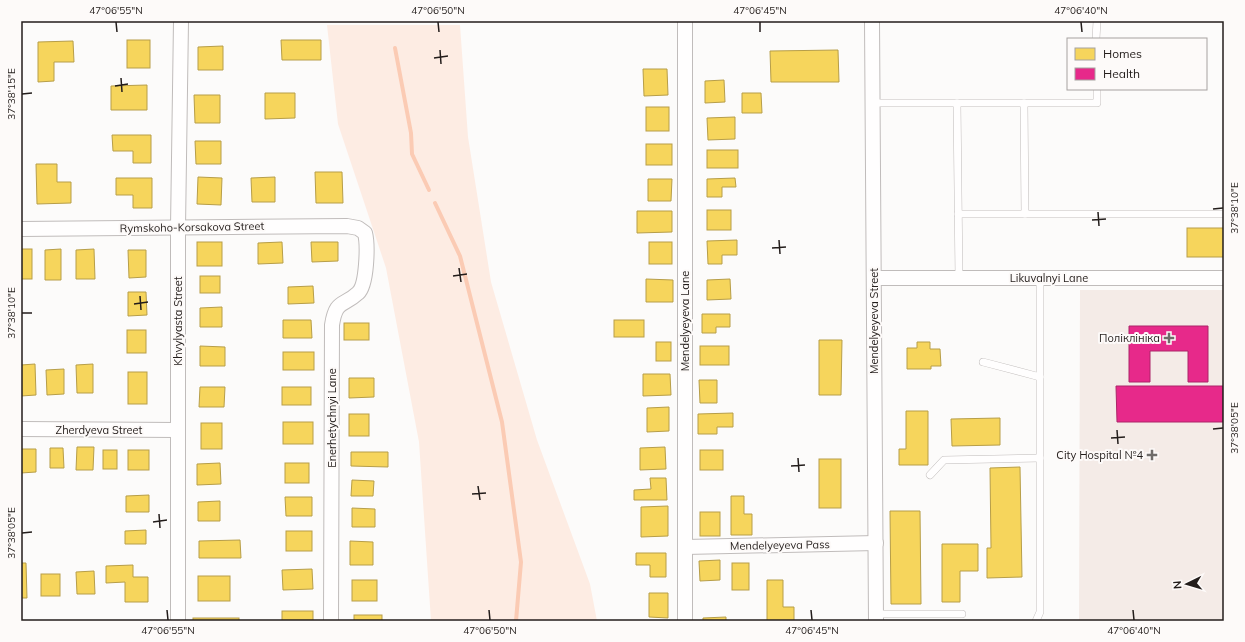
<svg xmlns="http://www.w3.org/2000/svg" width="1245" height="642" font-family="Mulish,sans-serif">
	<rect width="100%" height="100%" fill="#fcfbfa"/>
	<!-- built -->
	<path fill="#f4ebe7" d="M1080,290H1224V621H1079Z"/>
	<!-- green -->
	<path fill="#fdece3" d="M327,25H460L468,137L491,282L537,440L590,584L597,621H431L419,442L386,268L338,124Z"/>
	<!-- homes -->
	<g fill="#f6d55c" stroke="#b79e48">
		<rect x="127" y="40" width="23" height="28"/>
		<path d="M281,40H321V60H282Z"/>
		<path d="M73,41L74,62H54V81L38,82V42Z"/>
		<path d="M223,46V70H198V47Z"/>
		<path d="M838,50L839,82H771L770,51Z"/>
		<path d="M643,69H667L668,95L644,96Z"/>
		<path d="M724,80L725,102L705,103V81Z"/>
		<path d="M147,85V110H111V86Z"/>
		<path d="M265,93H295V118L265,119Z"/>
		<path d="M742,93H761L762,113H742Z"/>
		<path d="M194,95H220V123H195Z"/>
		<rect x="646" y="107" width="23" height="24"/>
		<path d="M735,117V139L708,140L707,118Z"/>
		<path d="M112,135H151V163H133V151H113Z"/>
		<path d="M195,141H221V164H196Z"/>
		<rect x="646" y="144" width="26" height="21"/>
		<rect x="707" y="150" width="31" height="18"/>
		<path d="M36,164H57V182H71V203L37,204Z"/>
		<path d="M315,172H342L343,203H316Z"/>
		<path d="M198,177L222,178L221,205L197,204Z"/>
		<path d="M275,177V202H252L251,178Z"/>
		<path d="M116,178H152V208H133V195H116Z"/>
		<path d="M735,178L736,187H722V197H707V179Z"/>
		<path d="M648,179H672L671,201H648Z"/>
		<rect x="707" y="210" width="24" height="20"/>
		<path d="M637,211H672V232L637,233Z"/>
		<rect x="1187" y="228" width="37" height="29"/>
		<path d="M737,240V255H722V264H708L707,241Z"/>
		<rect x="197" y="242" width="25" height="24"/>
		<path d="M282,242L283,263L258,264V243Z"/>
		<path d="M311,242H338V261L312,262Z"/>
		<rect x="649" y="242" width="23" height="22"/>
		<rect x="21" y="249" width="11" height="30"/>
		<path d="M61,249V280H45V250Z"/>
		<path d="M94,249L95,279H76V250Z"/>
		<path d="M128,250H146V277L129,278Z"/>
		<rect x="200" y="276" width="20" height="17"/>
		<path d="M646,279L673,280V302H646Z"/>
		<path d="M730,279L731,299L707,300V280Z"/>
		<path d="M313,286L314,303L288,304V287Z"/>
		<path d="M128,292H146L147,315L128,316Z"/>
		<path d="M222,307V327H200V308Z"/>
		<path d="M702,314H730V327H716V333H702Z"/>
		<path d="M283,320H311L312,338H283Z"/>
		<rect x="614" y="320" width="30" height="17"/>
		<rect x="344" y="323" width="25" height="17"/>
		<rect x="127" y="330" width="19" height="23"/>
		<path d="M819,340H842L841,395H819Z"/>
		<rect x="656" y="342" width="15" height="19"/>
		<path d="M917,342H930V349H940L941,366H931V369H907V348H917Z"/>
		<path d="M200,346L225,347V366H200Z"/>
		<rect x="700" y="346" width="29" height="19"/>
		<rect x="283" y="352" width="31" height="18"/>
		<path d="M35,364L36,395L21,396V365Z"/>
		<path d="M93,364V393H77L76,365Z"/>
		<path d="M64,369V394L47,395L46,370Z"/>
		<rect x="128" y="372" width="19" height="32"/>
		<path d="M643,374H670L671,395L643,396Z"/>
		<path d="M349,378H374V397L349,398Z"/>
		<path d="M699,380H717V403H700Z"/>
		<path d="M200,387H225L224,407H199Z"/>
		<rect x="282" y="387" width="29" height="18"/>
		<path d="M669,407V431L647,432V408Z"/>
		<path d="M906,411H928V465H899V449H906Z"/>
		<path d="M733,413V427H717V434H698V414Z"/>
		<rect x="349" y="414" width="20" height="22"/>
		<path d="M1000,418V445L952,446L951,419Z"/>
		<rect x="283" y="422" width="30" height="22"/>
		<rect x="201" y="423" width="21" height="26"/>
		<path d="M77,447H94L93,470H76Z"/>
		<path d="M665,447L666,469L640,470V448Z"/>
		<path d="M50,448H63L64,468H50Z"/>
		<path d="M21,449H36V472L21,473Z"/>
		<rect x="103" y="450" width="14" height="19"/>
		<rect x="128" y="450" width="21" height="20"/>
		<rect x="700" y="450" width="23" height="20"/>
		<path d="M351,452H388V467L351,466Z"/>
		<rect x="819" y="459" width="22" height="49"/>
		<path d="M220,463L221,484L197,485V464Z"/>
		<rect x="285" y="463" width="24" height="20"/>
		<path d="M1020,467L1022,577L987,578V548H991L990,468Z"/>
		<path d="M650,478H666L667,500H634V490L651,489Z"/>
		<path d="M352,480L374,481L373,496H351Z"/>
		<path d="M149,495V512H126V496Z"/>
		<path d="M731,496H744V514H752V535H731Z"/>
		<path d="M285,497H312V516H286Z"/>
		<path d="M220,501V521H198V502Z"/>
		<path d="M668,506V536L641,537V507Z"/>
		<path d="M352,508L375,509V527H352Z"/>
		<path d="M890,511H920L921,604H891Z"/>
		<rect x="700" y="512" width="20" height="24"/>
		<path d="M146,530V544H125V531Z"/>
		<rect x="286" y="531" width="26" height="20"/>
		<path d="M240,540L241,558H199V541Z"/>
		<path d="M350,541L373,542V565H350Z"/>
		<path d="M942,544H978V571H960V602H942Z"/>
		<path d="M636,553H666V577H650V565H636Z"/>
		<path d="M720,560V580L700,581L699,561Z"/>
		<path d="M21,563H26L27,598H21Z"/>
		<rect x="732" y="563" width="17" height="27"/>
		<path d="M133,565V577H148V602H125V582L106,583V566Z"/>
		<path d="M312,569L313,589L283,590L282,570Z"/>
		<path d="M94,571L95,594H77L76,572Z"/>
		<rect x="41" y="574" width="19" height="22"/>
		<rect x="198" y="576" width="32" height="25"/>
		<rect x="352" y="580" width="25" height="21"/>
		<path d="M767,580H783V607H794V621H767Z"/>
		<path d="M649,593H668V618L649,617Z"/>
		<rect x="282" y="611" width="31" height="10"/>
		<rect x="354" y="615" width="28" height="6"/>
		<path d="M726,617V621H703V618Z"/>
		<rect x="193" y="618" width="46" height="3"/>
	</g>
	<!-- health -->
	<g fill="#e7298a" stroke="#ac2569">
		<path d="M1129,326H1208V382H1188V351H1150V382H1129Z"/>
		<path d="M1116,386H1223V422H1117Z"/>
	</g>
	<g fill="none" stroke-linecap="round" stroke-linejoin="round">
		<!-- stream -->
		<g stroke="#fbcbb4" stroke-width="4">
			<path d="M395,48L411,133L412,154L429,190"/>
			<path d="M435,203L460,256L502,422L521,562L516,621"/>
		</g>
		<defs>
			<g id="service">
				<path d="M1096,39L1097,21"/>
				<path d="M872,103H1097V89"/>
				<path d="M957,103L959,278"/>
				<path d="M1024,103L1025,214"/>
				<path d="M958,214H1224"/>
				<path d="M983,362L1040,377"/>
				<path d="M930,475L944,460L1040,458"/>
				<path d="M876,614H962"/>
				<path d="M1036,621L1040,612V278"/>
			</g>
			<g id="minor">
				<path d="M872,21L876,621"/>
				<path d="M21,229L347,226L358,228L365,233C368,245 367,285 358,293C343,307 336,299 332,325L331,621"/>
				<path d="M874,278H1224"/>
				<path d="M21,429L177,430"/>
				<path d="M685,547L876,543"/>
				<path d="M178,621V227L181,21"/>
				<path d="M685,621V21"/>
			</g>
		</defs>
		<!-- service casing -->
		<use href="#service" stroke="#c0bcbb" stroke-width="8"/>
		<!-- minor casing -->
		<use href="#minor" stroke="#c0bcbb" stroke-width="16"/>
		<!-- service -->
		<use href="#service" stroke="#fffefe" stroke-width="7"/>
		<!-- minor -->
		<use href="#minor" stroke="#fffefe" stroke-width="14"/>
	</g>
	<!-- ticks -->
	<path fill="none" stroke="#231d1b" stroke-width="1.5" d="M116,22L117,32M438,22L439,32M760,22V32M1081,22L1082,32M440,50L441,64M434,58L448,56M121,78L122,92M115,86L128,84M22,94L32,93M1213,209L1223,208M1098,212L1099,226M1092,220L1106,219M779,240L780,254M772,248L786,247M459,268L461,282M453,276L467,274M140,296L141,310M134,304L148,302M22,313H32M1213,429L1223,428M1117,430L1118,444M1111,438L1125,437M798,458L799,472M791,466L805,465M478,486L480,500M472,494L486,493M159,514L160,528M153,522L167,520M22,533L32,532M167,610L168,620M489,610L490,620M811,610L812,620M1133,610L1134,620"/>
	<!-- markers -->
	<g fill="#6f6b69" stroke="#fdfaf9" stroke-width="1.5">
		<path d="M1167 332h4v4h4v4h-4v4h-4v-4h-4v-4h4z"/>
		<path d="M1150 449h4v4h4v4h-4v4h-4v-4h-4v-4h4z"/>
	</g>
	<g text-anchor="middle" dominant-baseline="central" stroke-width="4" stroke-linejoin="round" paint-order="stroke">
		<!-- street labels -->
		<g font-size="11" fill="#231d1b" stroke="#fdfaf9">
			<text transform="translate(192 227) rotate(-1)">Rymskoho-Korsakova Street</text>
			<text x="1049" y="278">Likuvalnyi Lane</text>
			<text transform="translate(178 321) rotate(-90)">Khvylyasta Street</text>
			<text transform="translate(685 321) rotate(-90)">Mendelyeyeva Lane</text>
			<text transform="translate(874 321) rotate(-90)">Mendelyeyeva Street</text>
			<text transform="translate(332 418) rotate(-90)">Enerhetychnyi Lane</text>
			<text x="99" y="430">Zherdyeva Street</text>
			<text transform="translate(780 545) rotate(-1)">Mendelyeyeva Pass</text>
		</g>
		<!-- poi labels -->
		<g font-size="11" fill="#231d1b" stroke="#fdfaf9" text-anchor="end">
			<text x="1160" y="338">Поліклініка</text>
			<text x="1143" y="455">City Hospital №4</text>
		</g>
	</g>
	<!-- border -->
	<rect width="1245" height="642" fill="none" stroke="#fdfaf9" stroke-width="44"/>
	<!-- legend -->
	<rect x="1067" y="38" width="140" height="52" fill="#fdfaf9" stroke="#a6a2a0"/>
	<rect x="1075" y="48" width="20" height="12" fill="#f6d55c" stroke="#a6a2a0"/>
	<text x="1103" y="58" font-size="12" fill="#231d1b">Homes</text>
	<rect x="1075" y="68" width="20" height="12" fill="#e7298a" stroke="#a6a2a0"/>
	<text x="1103" y="78" font-size="12" fill="#231d1b">Health</text>
	<!-- north arrow -->
	<g transform="translate(1187 584) rotate(265)" stroke="#fdfaf9" stroke-width="3" paint-order="stroke">
	<path d="M0-3L7 15L0 10L-7 15Z" fill="#231d1b"/>
	<text y="-6" font-size="11" font-weight="bold" text-anchor="middle" fill="#231d1b">N</text>
	</g>
	<rect x="22" y="22" width="1201" height="598" fill="none" stroke="#231d1b" stroke-width="1.5"/>
	<g font-size="10" text-anchor="middle" fill="#231d1b">
		<text x="116" y="14">47°06'55"N</text>
		<text x="438" y="14">47°06'50"N</text>
		<text x="760" y="14">47°06'45"N</text>
		<text x="1081" y="14">47°06'40"N</text>
		<text transform="translate(11 94) rotate(-90)" y="4">37°38'15"E</text>
		<text transform="translate(1234 208) rotate(-90)" y="4">37°38'10"E</text>
		<text transform="translate(11 313) rotate(-90)" y="4">37°38'10"E</text>
		<text transform="translate(1234 428) rotate(-90)" y="4">37°38'05"E</text>
		<text transform="translate(11 533) rotate(-90)" y="4">37°38'05"E</text>
		<text x="168" y="634">47°06'55"N</text>
		<text x="490" y="634">47°06'50"N</text>
		<text x="812" y="634">47°06'45"N</text>
		<text x="1134" y="634">47°06'40"N</text>
	</g>
</svg>
